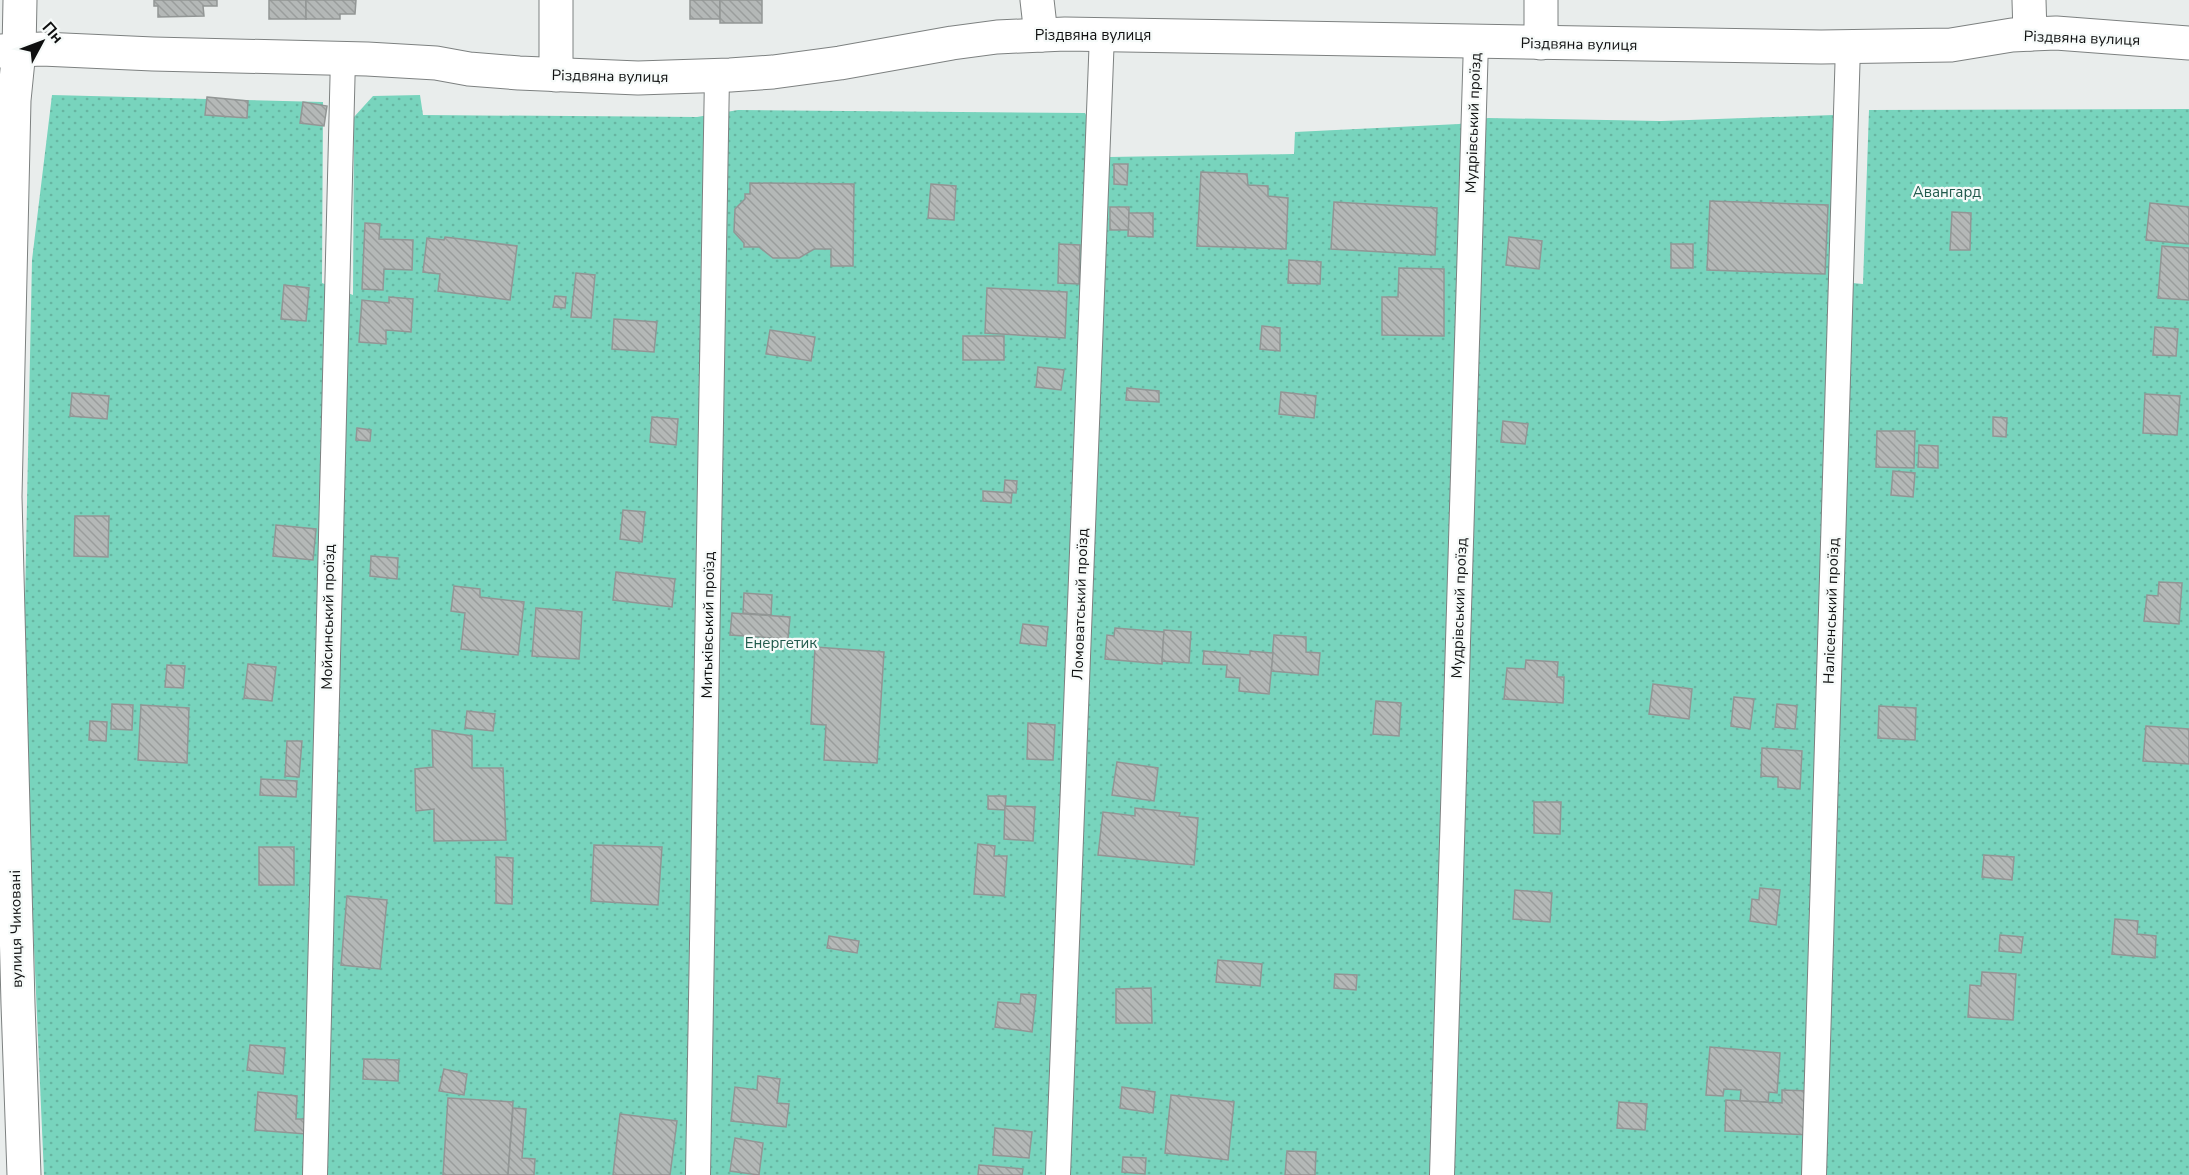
<svg xmlns="http://www.w3.org/2000/svg" width="2189" height="1175" font-family="'Nunito Sans',sans-serif">
	<defs>
		<pattern id="park-dots" width="8" height="8" patternUnits="userSpaceOnUse" patternTransform="scale(1.5)"><rect width="8" height="8" fill="#78d4bd"/><path d="M2 2h.1M6 6h.1" fill="none" stroke="#67b5a1" stroke-width="1.8" stroke-linecap="round"/></pattern>
		<pattern id="building-back-hatch" width="6" height="6" patternUnits="userSpaceOnUse" patternTransform="scale(1.5)"><rect width="6" height="6" fill="#b4b8b7"/><path d="M-1 5l2 2M0 0l6 6M5-1l2 2" fill="none" stroke="#9a9d9c"/></pattern>
	</defs>
	<rect width="100%" height="100%" fill="#e9edec"/>
	<!-- park -->
	<path fill="url(#park-dots)" d="M52,95L323,102L322,283L353,295L354,117L373,96L420,95L423,115L697,117L738,110L1085,113L1109,157L1294,154L1295,132L1459,124L1488,118L1661,121L1834,115L1831,281L1863,284L1869,110L2189,109V1175H44L23,697L32,260Z"/>
	<!-- building -->
	<g fill="url(#building-back-hatch)" stroke="#929695" stroke-width="1.5">
		<path d="M154,0H217V6H203L204,16L158,17V6H154Z"/>
		<rect x="269" y="0" width="37" height="19"/>
		<path d="M306,0H356L355,14H340V19H306Z"/>
		<rect x="690" y="0" width="30" height="19"/>
		<rect x="720" y="0" width="42" height="23"/>
		<path d="M207,97L248,101L247,118L205,115Z"/>
		<path d="M303,102L327,106L324,126L300,123Z"/>
		<path d="M1114,164H1128L1127,185L1114,184Z"/>
		<path d="M1201,172L1247,174L1248,185L1268,186V196L1288,198L1286,249L1197,246Z"/>
		<path d="M750,183L854,184L853,266H831V249H814L799,258H773L759,247H744V243L734,232L735,209L745,199V194H750Z"/>
		<path d="M931,184L956,186L954,220L928,218Z"/>
		<path d="M1710,201L1828,205L1825,274L1707,270Z"/>
		<path d="M1334,202L1437,208L1435,255L1331,249Z"/>
		<path d="M2150,203L2189,207V244L2146,240Z"/>
		<rect x="1110" y="207" width="19" height="23"/>
		<path d="M1952,212L1971,213L1970,250H1950Z"/>
		<path d="M1129,213H1153V237L1128,236Z"/>
		<path d="M365,223L380,224L379,239L413,240L412,270L384,269L383,290L362,289Z"/>
		<path d="M445,237L517,246L510,300L438,291L440,274L423,272L427,238L444,240Z"/>
		<path d="M1509,237L1542,241L1539,269L1506,265Z"/>
		<path d="M1059,244L1080,245L1079,284L1058,283Z"/>
		<rect x="1671" y="244" width="22" height="24"/>
		<path d="M2162,246L2189,248V300L2158,298Z"/>
		<path d="M1289,260L1321,262L1320,284L1288,283Z"/>
		<path d="M1399,268L1444,269V336L1382,335V297H1398Z"/>
		<path d="M576,273L595,275L591,318L571,317Z"/>
		<path d="M284,285L309,288L306,321L281,319Z"/>
		<path d="M987,288L1067,292L1065,338L985,333Z"/>
		<path d="M555,296L566,297L565,308L553,307Z"/>
		<path d="M389,297L413,299L411,332L386,330V344L359,342L362,300L389,303Z"/>
		<path d="M614,319L657,322L654,352L612,349Z"/>
		<path d="M1262,326L1280,328V351L1260,349Z"/>
		<path d="M2155,327L2178,329L2176,356L2153,355Z"/>
		<path d="M770,330L815,337L811,361L766,354Z"/>
		<rect x="963" y="336" width="41" height="24"/>
		<path d="M1038,367L1064,370L1061,390L1036,387Z"/>
		<path d="M1127,388L1159,391V402L1126,400Z"/>
		<path d="M1281,392L1316,396L1314,418L1279,414Z"/>
		<path d="M72,393L109,396L107,419L70,416Z"/>
		<path d="M2145,394L2180,396L2177,435L2143,433Z"/>
		<path d="M652,417L678,419L676,445L650,442Z"/>
		<path d="M1993,417L2007,418L2006,437L1993,436Z"/>
		<path d="M1503,421L1528,424L1525,444L1501,442Z"/>
		<path d="M357,428L371,430L370,441L356,440Z"/>
		<path d="M1877,431H1915L1914,468L1876,467Z"/>
		<path d="M1919,445L1938,446V468L1918,467Z"/>
		<path d="M1893,471L1915,473L1913,497L1891,495Z"/>
		<path d="M1005,480L1017,481L1016,493L1004,492Z"/>
		<path d="M983,491L1012,493L1011,503L983,501Z"/>
		<path d="M623,510L645,512L642,542L620,539Z"/>
		<path d="M75,516H109L108,557L74,556Z"/>
		<path d="M276,525L316,529L313,560L273,556Z"/>
		<path d="M371,556L398,558L397,579L370,576Z"/>
		<path d="M616,572L675,579L672,607L613,600Z"/>
		<path d="M2159,582L2182,583L2179,624L2144,621L2147,595L2158,596Z"/>
		<path d="M454,586L480,589V597L524,602L518,655L461,649L465,613L451,611Z"/>
		<path d="M744,593L772,595L771,615L743,613Z"/>
		<path d="M536,608L582,612L579,659L532,656Z"/>
		<path d="M732,613L790,617L788,639L730,635Z"/>
		<path d="M1023,624L1048,627L1046,646L1020,643Z"/>
		<path d="M1115,628L1164,632L1162,664L1105,659L1107,635L1114,636Z"/>
		<path d="M1164,630L1191,632L1189,663L1162,661Z"/>
		<path d="M1274,635L1306,637V652L1320,653L1318,675L1271,671Z"/>
		<path d="M815,647L884,652L877,763L824,760L826,725L811,724Z"/>
		<path d="M1204,651L1250,655V651L1273,653L1269,694L1239,691L1240,678L1226,677L1227,665L1203,664Z"/>
		<path d="M1526,660L1558,662L1557,677H1564L1563,703L1504,699L1507,668L1525,669Z"/>
		<path d="M248,664L276,667L272,701L244,698Z"/>
		<path d="M167,665L185,666L183,688L165,687Z"/>
		<path d="M1653,684L1692,689L1689,719L1649,714Z"/>
		<path d="M1734,697L1754,699L1750,729L1731,726Z"/>
		<path d="M1376,701L1401,703L1399,736L1373,734Z"/>
		<path d="M112,704L133,705L132,730L111,729Z"/>
		<path d="M1777,704L1797,706L1795,729L1775,727Z"/>
		<path d="M141,705L189,708L187,763L138,760Z"/>
		<path d="M1879,706L1916,708L1915,740L1878,738Z"/>
		<path d="M467,711L495,714L493,731L465,728Z"/>
		<path d="M90,721L107,722L106,741L89,740Z"/>
		<path d="M1028,723L1055,725L1053,760L1027,759Z"/>
		<path d="M2146,726L2189,729V764L2143,761Z"/>
		<path d="M432,730L472,736V768H503L506,840L434,841V809L416,811L415,769L433,767Z"/>
		<path d="M287,741H302L299,777L285,776Z"/>
		<path d="M1762,748L1802,751L1800,789L1778,787V777L1761,776Z"/>
		<path d="M1117,762L1158,768L1154,801L1112,795Z"/>
		<path d="M261,779L297,781L296,797L260,795Z"/>
		<path d="M988,796H1006L1005,810L988,809Z"/>
		<path d="M1534,802H1561L1560,834L1534,833Z"/>
		<path d="M1005,806L1035,807L1033,841L1004,839Z"/>
		<path d="M1135,808L1180,813L1179,816L1198,818L1194,865L1098,855L1103,812L1135,816Z"/>
		<path d="M978,844L995,846L994,856H1007L1004,896L974,894Z"/>
		<path d="M594,845L662,847L658,905L591,901Z"/>
		<rect x="259" y="847" width="35" height="38"/>
		<path d="M1984,855L2014,857L2012,880L1982,877Z"/>
		<path d="M496,857L513,858L512,904L496,903Z"/>
		<path d="M1760,888L1780,890L1776,925L1750,921L1752,899L1759,900Z"/>
		<path d="M1515,890L1552,893L1550,922L1513,919Z"/>
		<path d="M347,896L387,900L380,969L341,965Z"/>
		<path d="M2115,919L2138,921L2137,934L2156,936L2155,958L2112,954Z"/>
		<path d="M2000,935L2023,937L2021,953L1999,951Z"/>
		<path d="M829,936L859,941L857,953L827,948Z"/>
		<path d="M1218,960L1262,964L1260,986L1216,982Z"/>
		<path d="M1982,972L2016,974L2013,1020L1968,1017L1970,985L1981,986Z"/>
		<path d="M1335,974L1357,975L1356,990L1334,988Z"/>
		<path d="M1151,988L1152,1023H1116V989Z"/>
		<path d="M1021,994L1036,995L1032,1032L995,1027L998,1002L1020,1004Z"/>
		<path d="M250,1045L285,1048L283,1074L247,1070Z"/>
		<path d="M1710,1047L1780,1053L1777,1093L1769,1092L1768,1102L1740,1101L1741,1090L1724,1089L1723,1096L1706,1095Z"/>
		<path d="M364,1059L399,1060L398,1081L363,1079Z"/>
		<path d="M444,1069L467,1074L464,1095L439,1091Z"/>
		<path d="M758,1076L780,1079L777,1103L789,1104L786,1127L731,1121L735,1087L757,1090Z"/>
		<path d="M1122,1087L1155,1092L1153,1113L1120,1108Z"/>
		<path d="M1782,1090L1812,1091L1811,1135L1725,1131L1726,1100L1782,1103Z"/>
		<path d="M258,1092L297,1096L296,1119H307L306,1134L255,1130Z"/>
		<path d="M1171,1095L1234,1102L1228,1160L1165,1153Z"/>
		<path d="M448,1098L513,1102L508,1175H443Z"/>
		<path d="M1619,1102L1647,1104L1645,1130L1617,1128Z"/>
		<path d="M513,1108L526,1109L522,1158L535,1159L534,1175H508Z"/>
		<path d="M620,1114L677,1121L670,1175H613Z"/>
		<path d="M995,1128L1032,1132L1029,1158L993,1155Z"/>
		<path d="M735,1138L763,1143L759,1175L730,1171Z"/>
		<path d="M1287,1151L1316,1152L1315,1175H1285Z"/>
		<path d="M1123,1157L1146,1158L1145,1174L1122,1172Z"/>
		<path d="M979,1165L1023,1169L1022,1175H978Z"/>
	</g>
	<g fill="none" stroke-linecap="round" stroke-linejoin="round">
		<defs>
			<g id="service">
				<path d="M315,1175L343,58"/>
				<path d="M698,1175L717,76"/>
				<path d="M1058,1175L1102,34"/>
				<path d="M1442,1175L1476,42"/>
				<path d="M1814,1175L1848,46"/>
			</g>
			<g id="minor">
				<path d="M20,0L19,50L14,100L5,497L18,1004L24,1175"/>
				<path d="M556,0V75"/>
				<path d="M1037,0L1041,35"/>
				<path d="M1541,0V43"/>
				<path d="M2029,0L2030,34"/>
				<path d="M0,51L42,49L153,54L367,59L436,63L469,69L519,73L638,78L730,75L773,72L840,63L952,43L997,37L1065,34L1821,47L1951,45L2012,35L2056,33L2189,43"/>
			</g>
		</defs>
		<!-- service casing -->
		<use href="#service" stroke="#7d8180" stroke-width="26"/>
		<!-- minor casing -->
		<use href="#minor" stroke="#7d8180" stroke-width="35"/>
		<!-- service -->
		<use href="#service" stroke="#fff" stroke-width="24"/>
		<!-- minor -->
		<use href="#minor" stroke="#fff" stroke-width="33"/>
	</g>
	<g text-anchor="middle" dominant-baseline="central" stroke-width="4.5" stroke-linejoin="round" paint-order="stroke">
		<!-- street labels -->
		<g font-size="15" fill="#0e0f0f" stroke="#f6faf9">
			<text x="1093" y="35">Різдвяна вулиця</text>
			<text transform="translate(2082 38) rotate(2)">Різдвяна вулиця</text>
			<text transform="translate(1579 44) rotate(1)">Різдвяна вулиця</text>
			<text transform="translate(610 76) rotate(1)">Різдвяна вулиця</text>
			<text transform="translate(1473 123) rotate(-88)">Мудрівський проїзд</text>
			<text transform="translate(1080 604) rotate(-88)">Ломоватський проїзд</text>
			<text transform="translate(1459 608) rotate(-88)">Мудрівський проїзд</text>
			<text transform="translate(1831 611) rotate(-88)">Налісенський проїзд</text>
			<text transform="translate(328 617) rotate(-89)">Мойсинський проїзд</text>
			<text transform="translate(708 625) rotate(-89)">Митьківський проїзд</text>
			<text transform="translate(16 929) rotate(-91)">вулиця Чиковані</text>
		</g>
		<!-- park labels -->
		<g font-size="15" fill="#225a4d" stroke="#f6faf9">
			<text x="1947" y="192">Авангард</text>
			<text x="781" y="643">Енергетик</text>
		</g>
	</g>
	<!-- north arrow -->
	<g transform="translate(42 42) rotate(49)" stroke="#f6faf9" stroke-width="4.5" paint-order="stroke">
	<path d="M0-4.5L10 22L0 15L-10 22Z" fill="#0e0f0f"/>
	<text y="-9" font-size="16" font-weight="bold" text-anchor="middle" fill="#0e0f0f">Пн</text>
	</g>
</svg>
